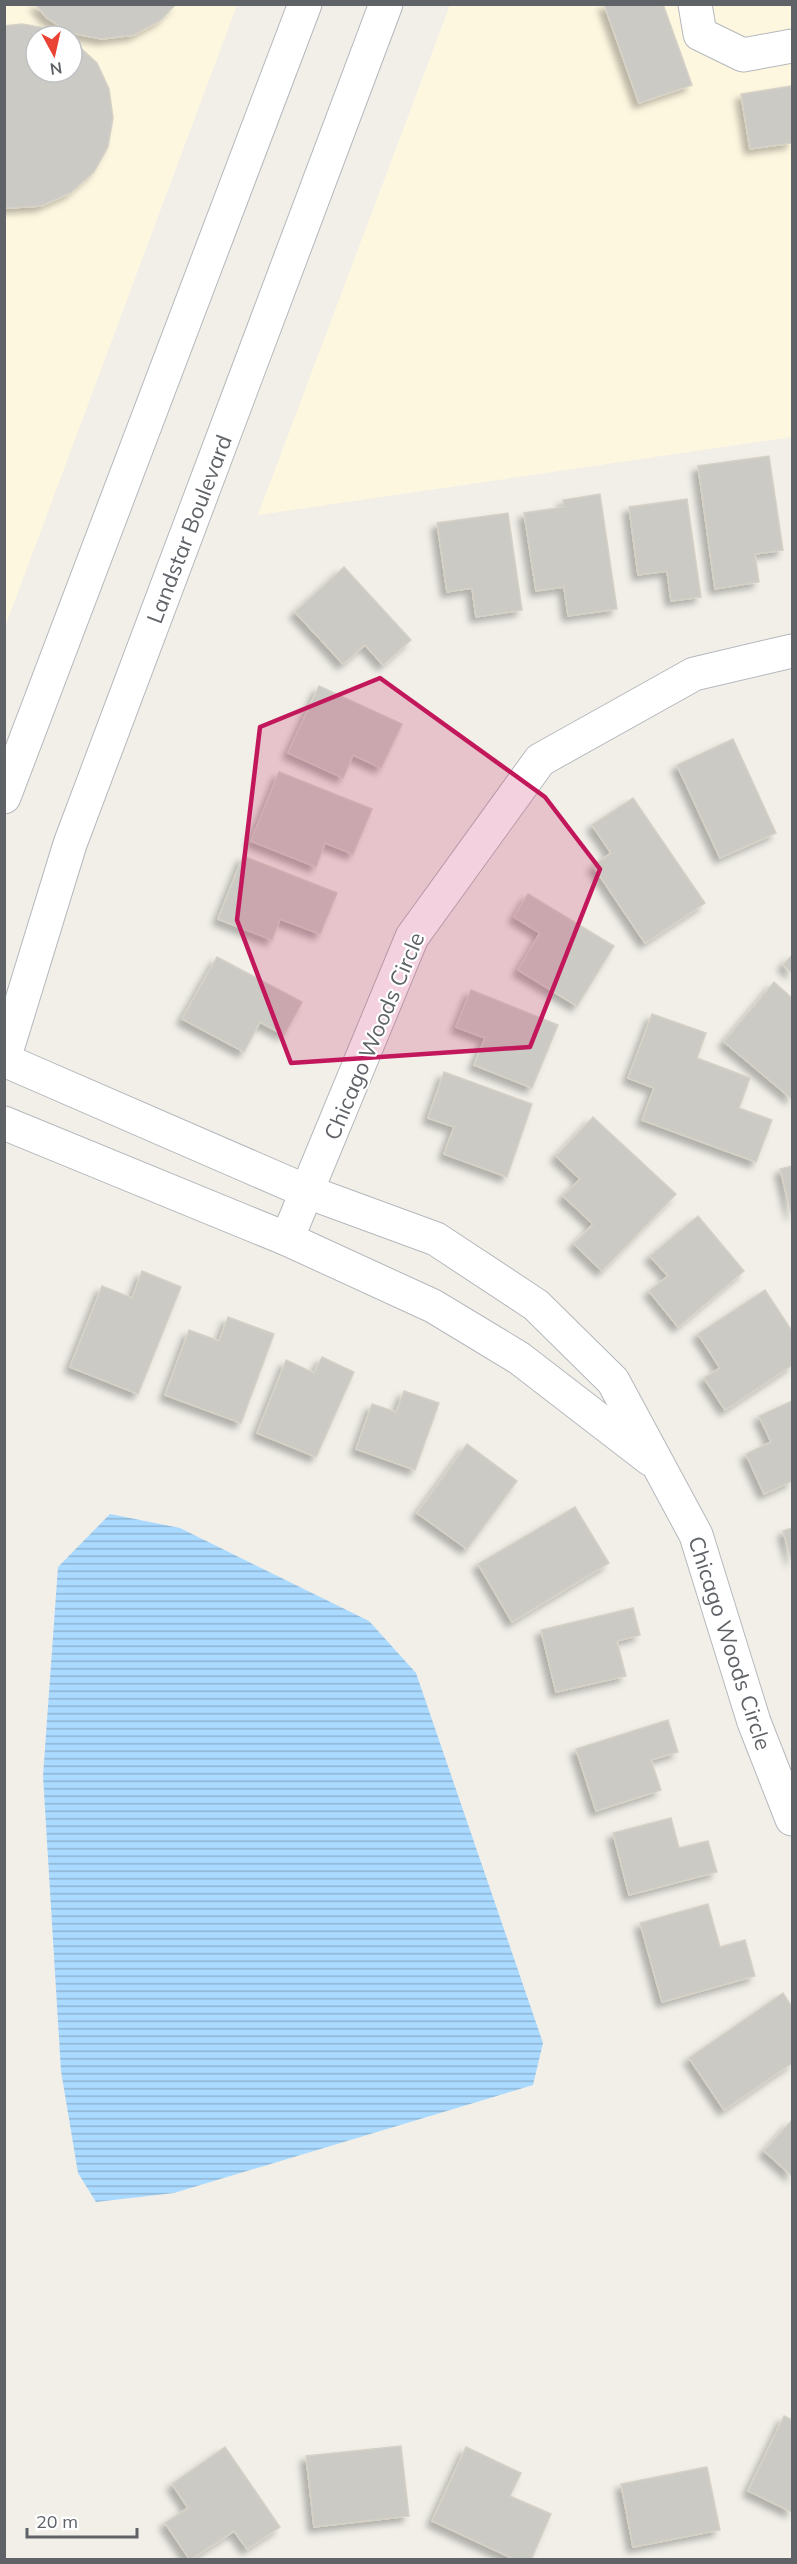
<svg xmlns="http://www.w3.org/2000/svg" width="797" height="2564" font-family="Mulish,sans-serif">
	<defs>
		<pattern id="water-rules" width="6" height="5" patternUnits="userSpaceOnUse" patternTransform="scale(1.5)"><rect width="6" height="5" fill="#aadaff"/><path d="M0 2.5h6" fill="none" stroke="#8eb4d2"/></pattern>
		<filter id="shadow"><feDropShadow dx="-5.5" dy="5.5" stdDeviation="3" flood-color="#0004"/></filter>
	</defs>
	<rect width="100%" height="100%" fill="#f1efe8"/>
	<!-- commercial -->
	<g fill="#fef7e0" fill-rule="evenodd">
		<path d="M5,5H237L5,627ZM36,36H72V72H36Z"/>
		<path d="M450,5H792V437L258,515Z"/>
	</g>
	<!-- water -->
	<path fill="url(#water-rules)" d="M110,1514L180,1528L369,1621L416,1673L543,2043L533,2085L174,2193L96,2202L78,2173L61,2071L43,1776L58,1567Z"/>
	<!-- building -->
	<g fill="#cccac5" stroke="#d6d1c6" stroke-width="1.5" filter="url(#shadow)">
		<path d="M35,4H176L161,20L134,35L102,39L71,33L47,18Z"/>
		<path d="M604,4H663L692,85L639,103Z"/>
		<path d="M22,24L51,29L65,36H36V72H72V40L97,63L109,89L113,118L108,147L94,172L70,193L41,206L8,208L4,207V26Z"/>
		<path d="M792,86V143L750,149L741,94Z"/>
		<path d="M769,456L783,550L755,554L759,582L715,589L698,466Z"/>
		<path d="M600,494L617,609L568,616L564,587L536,591L524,513L564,507L563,500Z"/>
		<path d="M687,499L701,597L671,601L667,571L638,575L629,507Z"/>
		<path d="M508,513L522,610L476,617L472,588L447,592L437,523Z"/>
		<path d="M344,567L411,640L383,665L365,645L343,664L295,612Z"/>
		<path d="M319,686L402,724L381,768L353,755L343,778L288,753Z"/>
		<path d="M733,739L776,833L720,858L677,765Z"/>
		<path d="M279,772L372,809L353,854L325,843L316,867L251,841Z"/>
		<path d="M633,798L705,903L645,943L593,866L611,853L592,825Z"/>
		<path d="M243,856L337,893L320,934L280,919L272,940L218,919Z"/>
		<path d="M528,894L614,946L577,1006L518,970L540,933L514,917Z"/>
		<path d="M792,955V973L783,965Z"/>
		<path d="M217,957L302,1002L284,1035L260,1022L244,1052L182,1019Z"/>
		<path d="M774,982L792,998V1099L724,1042Z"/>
		<path d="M471,990L558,1025L532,1088L474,1065L485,1038L456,1027Z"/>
		<path d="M652,1014L706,1033L697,1058L750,1078L739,1108L772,1120L756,1162L642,1120L654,1088L628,1078Z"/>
		<path d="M444,1072L532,1104L507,1177L444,1154L454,1127L428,1118Z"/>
		<path d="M593,1117L676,1194L602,1271L574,1244L593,1224L563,1196L580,1179L556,1156Z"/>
		<path d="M792,1166V1216L780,1169Z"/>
		<path d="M698,1216L744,1271L678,1327L649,1291L668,1276L650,1256Z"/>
		<path d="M142,1271L181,1287L138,1394L70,1367L102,1286L132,1298Z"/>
		<path d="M765,1290L792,1331V1365L725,1410L704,1378L720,1368L698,1334Z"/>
		<path d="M228,1317L274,1334L241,1423L165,1395L189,1330L219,1341Z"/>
		<path d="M322,1357L354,1372L316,1457L257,1433L286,1360L314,1373Z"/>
		<path d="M404,1391L439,1403L415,1470L356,1449L372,1404L396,1412Z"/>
		<path d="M792,1401V1481L764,1494L746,1454L771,1442L759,1416Z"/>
		<path d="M467,1444L517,1481L467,1549L417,1513Z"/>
		<path d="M575,1507L609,1563L512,1622L478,1564Z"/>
		<path d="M792,1528V1561L783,1531Z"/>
		<path d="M633,1608L640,1635L617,1641L626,1676L556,1692L541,1630Z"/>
		<path d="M668,1720L678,1752L651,1760L661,1790L596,1811L576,1749Z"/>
		<path d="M671,1818L679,1848L708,1841L717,1872L629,1895L613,1833Z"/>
		<path d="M708,1904L720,1947L745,1940L755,1976L662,2002L640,1923Z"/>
		<path d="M783,1993L792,2007V2063L724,2110L689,2058Z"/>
		<path d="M792,2120V2176L764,2151Z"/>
		<path d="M784,2416L792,2420V2512L748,2491Z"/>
		<path d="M401,2446L409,2516L314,2527L306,2456Z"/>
		<path d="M225,2447L280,2527L247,2549L234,2531L190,2560L165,2523L188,2508L172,2484Z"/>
		<path d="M466,2447L521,2473L510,2496L551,2514L531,2560H516L432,2521Z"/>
		<path d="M707,2467L720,2530L633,2547L621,2484Z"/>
	</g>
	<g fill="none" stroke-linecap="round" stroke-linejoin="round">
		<defs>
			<g id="minor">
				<path d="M695,4L700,34L743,55L792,46"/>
				<path d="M4,797L305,4"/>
				<path d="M4,1059L70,844L386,4"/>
				<path d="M4,1060L308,1192L436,1239L536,1305L613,1381L696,1535L754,1722L792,1819"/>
				<path d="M4,1123L287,1239L433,1306L519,1358L650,1459"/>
				<path d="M287,1239L412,937L540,760L694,674L792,651"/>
			</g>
		</defs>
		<!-- minor casing -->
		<use href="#minor" stroke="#b5b8bc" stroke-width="35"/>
		<!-- minor -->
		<use href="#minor" stroke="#fff" stroke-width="33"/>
	</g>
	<!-- marked area -->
	<path fill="#c2185b" fill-opacity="0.2" stroke="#c2185b" stroke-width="4.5" stroke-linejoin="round" d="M380,678L545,797L600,869L530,1047L291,1063L237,920L260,727Z"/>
	<g text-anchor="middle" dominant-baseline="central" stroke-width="4.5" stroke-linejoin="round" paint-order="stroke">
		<!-- street labels -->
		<g font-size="22" fill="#5f6368" stroke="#fff">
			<text transform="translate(189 529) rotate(-69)">Landstar Boulevard</text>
			<text transform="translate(374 1036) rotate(-67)">Chicago Woods Circle</text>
			<text transform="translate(730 1643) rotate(72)">Chicago Woods Circle</text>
		</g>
	</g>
	<!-- border -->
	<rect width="797" height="2564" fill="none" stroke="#5f6368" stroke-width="12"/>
	<!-- north arrow -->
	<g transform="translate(54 54) rotate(172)"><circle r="28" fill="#ffffff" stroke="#bfc1c3" stroke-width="1.5"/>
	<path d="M0-4.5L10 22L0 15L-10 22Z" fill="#ea4335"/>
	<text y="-9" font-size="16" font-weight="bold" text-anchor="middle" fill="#5f6368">N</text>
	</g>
	<!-- scale -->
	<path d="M27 2528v9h110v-9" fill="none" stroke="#5f6368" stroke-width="3"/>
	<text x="36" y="2528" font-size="18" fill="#5f6368" stroke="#ffffff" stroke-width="4.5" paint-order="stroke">20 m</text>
</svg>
